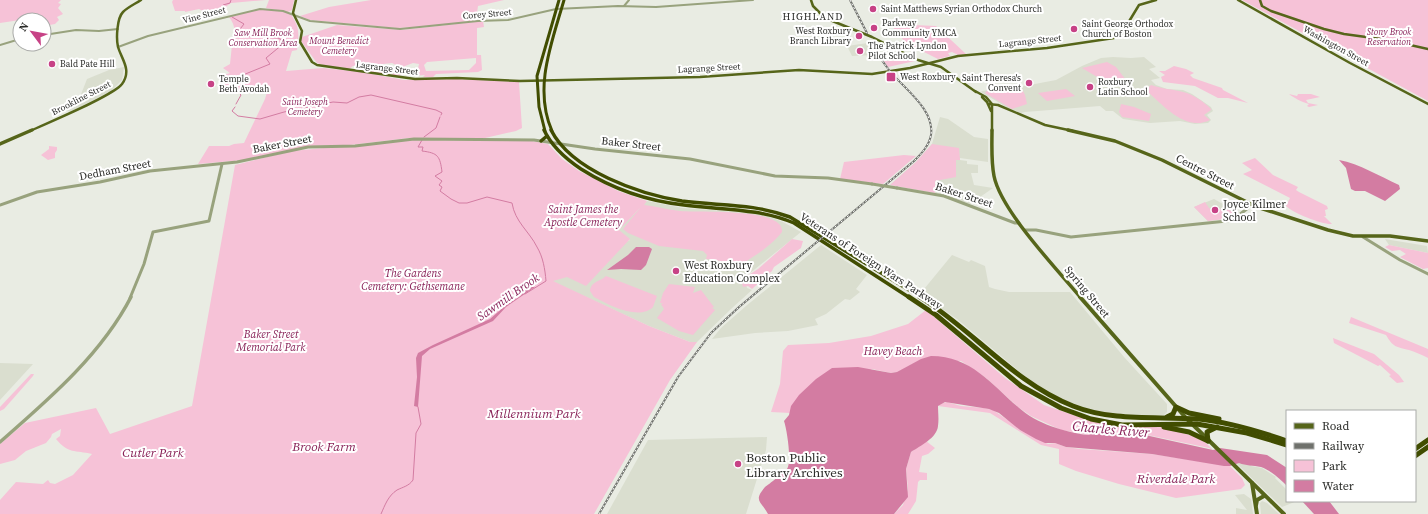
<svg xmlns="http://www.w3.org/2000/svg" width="1428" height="514" font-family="'Source Serif 4',serif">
	<rect width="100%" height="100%" fill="#e9ece3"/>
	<!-- built -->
	<g fill="#dadecf">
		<path d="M868,43L874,55L852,56L847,46Z"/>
		<path d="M1113,57L1131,58L1144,57L1156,67L1149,69L1160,78L1151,80L1156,85L1167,89L1183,90L1192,94L1211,107L1213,111L1207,115L1211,120L1208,123L1195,124L1180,121L1150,123L1123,119L1113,111H1106L1100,106L1025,112L1021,113L1008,108L981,92L982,91L1019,87L1056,80L1082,66L1101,58Z"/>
		<path d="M124,67L122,80L111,91L70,112L60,107L80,97L87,79L109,70Z"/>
		<path d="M940,117L948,119L974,137L988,139V162L960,158V160L967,161V164L978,165V173H971L974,185L993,188L970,204L935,193L890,185L916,162L932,144Z"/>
		<path d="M1214,199L1237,212L1224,219L1208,221L1194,207Z"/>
		<path d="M647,201L683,208L749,213L767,216L783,222L801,232L744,278L747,288L752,290L731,309L697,342H690L649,326L547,279L630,240L618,230Z"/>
		<path d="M1385,239L1427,246L1428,253L1389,245Z"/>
		<path d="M821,245L867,275L856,289L860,292L850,300L845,299L826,314L815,319L818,325L788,331L755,333L712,339L721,328L746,306Z"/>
		<path d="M952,255L969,262L971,260L985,266L989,287L995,289L1009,292H1070L1124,357L1167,404V412L1164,415H1129L1113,414L1089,409L1056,397L1033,383L957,319L920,294Z"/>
		<path d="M0,363L33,364L0,400Z"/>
		<path d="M767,437L766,450L746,514H607L648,440Z"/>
		<path d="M1249,462L1251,466L1262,468L1276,477L1275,478L1287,490V501H1297L1282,507L1236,463Z"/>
		<path d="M1244,494L1251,499L1253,514H1236V508L1247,510L1235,495Z"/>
		<path d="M1262,501L1267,503L1279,514H1261L1260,503Z"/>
	</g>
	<!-- green -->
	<g fill="#f6c2d7" fill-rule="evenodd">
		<path d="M0,0H61L58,3L61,4L58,8L63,14L57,17L59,20L55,24L44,26V20H20L0,23Z"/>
		<path d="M173,0H266L231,3L224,8L203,11L199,9L185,12V11H175L172,2Z"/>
		<path d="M269,0H294L292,10L288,12L266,8Z"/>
		<path d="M371,0H504L478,6L476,20L436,26L397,28L310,20L300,16L329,7Z"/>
		<path d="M1242,0H1428V101Z"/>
		<path d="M266,9L290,13C300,28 299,32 297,50L292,51L286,71L323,68L361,72L404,80L456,79L519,82L522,128L516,131L485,138H409L350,145L311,146L244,160L198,164L209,146H229L234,144L244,143L265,99L268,89L247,88L238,94L233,88L222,87L221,85L224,81L221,76L230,73L223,68L230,64L232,45L230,43C236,33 236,26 229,17L252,11Z"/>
		<path d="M483,21L484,27L477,28V55H481L482,70L478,72L436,74L433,77H423L425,75L413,76V74L417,73L419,64L413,63L405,66L400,76L390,75L393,74L398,66L392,63L383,64L382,66L387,73L383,74L363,70L365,69L364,66H353L349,69C338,66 327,67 317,63L301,41L302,37L337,25L402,30ZM476,58V63L469,70L426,71L424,65L427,62Z"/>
		<path d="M890,24L936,26L966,54L958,55L952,52L948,53L950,56L938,59L906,43Z"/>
		<path d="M907,57L915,61L888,67L884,61H895Z"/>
		<path d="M1107,62L1116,67L1126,80L1109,84L1082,68Z"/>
		<path d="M1174,66L1186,69L1194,73L1190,75L1193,78L1222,88L1223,90L1248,103L1228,98H1218L1195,86L1163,82L1161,77L1165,75L1159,71H1165Z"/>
		<path d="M1151,85C1162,89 1172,89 1183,92C1193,94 1204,102 1211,109V110L1204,115L1210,120C1186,132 1164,106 1148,92V88Z"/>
		<path d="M1009,89L1023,91L1025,95L1027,104L1012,109L985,93L987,91Z"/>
		<path d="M1066,89L1075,96L1047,101L1038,93Z"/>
		<path d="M1289,94L1297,96L1298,94H1311L1320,97L1306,100L1308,103L1318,105L1309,107L1307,106L1309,104C1303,103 1291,96 1289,94Z"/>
		<path d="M1121,104L1134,107L1151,114L1149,121L1122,117L1119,112Z"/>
		<path d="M407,140L532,141L548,144L562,159L579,171L618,191L647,201L644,205C656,206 668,210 680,211C697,213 785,207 782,232C772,245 755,256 740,265H738L716,260L706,259L707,255L703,251L659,246L628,233L623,229L641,207L619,230L630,239L586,286L567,277L553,281L649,326L690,342H697L670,380L594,514H0V500L16,482L43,484L48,480L50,483L55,484L73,475L92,454C75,450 68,454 56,439L60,436L61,429L52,434L51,437L46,443L26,451L15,460L0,464V444L25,423L96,408L110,434L192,406L235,165L292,151Z"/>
		<path d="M932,144L959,148L960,160H956V177L935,181V193L890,185L916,162Z"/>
		<path d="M49,146L57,147V150L55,153V158L48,160L41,155L49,149Z"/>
		<path d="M904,155L916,156L883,184L840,179L844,162Z"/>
		<path d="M1255,158L1273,175L1298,187L1296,190L1299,192L1327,206L1328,209L1325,210L1326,216H1324L1332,224C1323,225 1293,213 1286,206L1290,198L1243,174L1252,170L1242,163Z"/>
		<path d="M1205,202L1209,208L1215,211L1225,208L1235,213L1224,219L1208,221L1194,207Z"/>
		<path d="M792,239L803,241L801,248L774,267L772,271L752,289L748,286L743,287L741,280L758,269Z"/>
		<path d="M1389,245L1428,253V268L1423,269L1400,257L1406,254L1400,250L1392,251L1385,247Z"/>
		<path d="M606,276L657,296L653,307C639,321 609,305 594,297L590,291C591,281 600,282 606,276Z"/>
		<path d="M669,284L695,287L693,293L701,290L714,307L712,308L715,310L693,335L679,331L657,318L664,309L661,304L663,303H660L663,293Z"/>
		<path d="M926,310L1005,378L1044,405L1094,422L1165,427L1195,437L1205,442L1213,450L1209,448L1143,434L1096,433L1088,435L1061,430L1031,416L1018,407L986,378L961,361H918L898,372L891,373L872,369L790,413L771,412L780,384L783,351L788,345L829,343L871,336L908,324Z"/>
		<path d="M1351,317L1428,349V358C1422,355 1416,352 1409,350C1396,347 1393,347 1386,335L1349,323Z"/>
		<path d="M1333,338L1374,354L1399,375L1404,382L1397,383L1389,376L1391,375L1380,365L1378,366L1334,343Z"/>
		<path d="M31,374H34L33,376L4,409L0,411V407Z"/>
		<path d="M947,402L961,406L984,408L993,410L1012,423L1020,430L1048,444L1055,443L1066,447L1080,449L1152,454L1230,466L1242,478L1245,485L1241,489L1176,498L1119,484L1076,471L1059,464V449L1041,445L990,413L938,406L943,403Z"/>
		<path d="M926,441L935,448L928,454L922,456L919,472L927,473V480H920L918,482L916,501L908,514H894L903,505L908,489L906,469L911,452Z"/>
	</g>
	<!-- water -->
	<g fill="#d37ca2">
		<path d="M1339,160C1360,164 1379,176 1399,185L1400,189L1385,201L1365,191H1355L1351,189L1346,168Z"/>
		<path d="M636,247H649L652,249L646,265L641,270L621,269L607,270L628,255Z"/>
		<path d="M530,285L535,287L506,307L493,321L430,349L422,356L418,407L414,406L417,377L416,358L418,353L433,345L490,319L506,305L519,297Z"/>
		<path d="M931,356C971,356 991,384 1018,407C1037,424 1064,432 1088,435L1093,433L1145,435L1213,450L1220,448L1267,455L1287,468V486C1280,479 1270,470 1261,467C1253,465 1246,466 1239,463L1230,466H1224L1152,454L1066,447L1055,443H1045L1036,439L1020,430L999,413L989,409L945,402L938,406C938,412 939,419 938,426C937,438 920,446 911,452L906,469L908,497L894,514H768C761,501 753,501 765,487C768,485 786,471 787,469C792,462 787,430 784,421L789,415L791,406L799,395L816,379L832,368L858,367L891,373L897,372L921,359Z"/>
		<path d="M1302,501H1329L1339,514H1314Z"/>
	</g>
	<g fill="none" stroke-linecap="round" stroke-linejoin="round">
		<!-- stream -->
		<g stroke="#d37ca2" stroke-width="1">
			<path d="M223,8V5L230,3L231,0"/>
			<path d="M232,17L244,24L237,33L240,36L278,38L282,40L283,44L266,58L270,64L238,77L242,83L234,88L241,95L236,104"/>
			<path d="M235,107L232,111L238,116L260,119L284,112L333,102L347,103L359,97L371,95L436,110L442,113L441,115"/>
			<path d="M424,137L436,128L440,117"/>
			<path d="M422,140L418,147H423L422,151C438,153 440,156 442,172L435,176L442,181L439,185L442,187L440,191L451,199L459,203H467L487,197L512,203C515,222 529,231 537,247C543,257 545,269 546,281L525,294"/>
			<path d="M381,514C385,505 388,496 397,490C403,487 409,486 413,480L416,433L421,424L418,407"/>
		</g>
		<!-- minor-far2 -->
		<g stroke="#98a27d" stroke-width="2">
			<path d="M624,6L629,0"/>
			<path d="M44,35L76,30L99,31L118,29"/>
			<path d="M0,45L20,39"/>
			<path d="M118,47L148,36L260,9L283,11L310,21L400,29L478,21L508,20L556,9L618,6L656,7L753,0"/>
		</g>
		<!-- minor-far1 -->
		<g stroke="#98a27d" stroke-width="3">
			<path d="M897,188L944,196L1015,223H1019"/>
			<path d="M0,205L37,192L100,182L150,171L237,162L308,147L355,146L414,139L534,140L595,149L690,159L775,176L828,178L872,184"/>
			<path d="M1025,230H1036L1071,237L1227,221L1235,218L1252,205"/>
			<path d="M1363,237L1400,260L1428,274"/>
			<path d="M130,298L144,264L153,232L209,221L222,164"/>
		</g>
		<!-- minor -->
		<path stroke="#98a27d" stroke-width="3.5" d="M0,442C48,400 101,355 131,297"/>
		<!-- major-far2 -->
		<g stroke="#56651a" stroke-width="2.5">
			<path d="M296,0L293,13L302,31L300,42L312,62L317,65L415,79L457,78L520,81L700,77L799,70L872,74L910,68L958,56L1047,48L1114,38L1122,33L1139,5L1156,0"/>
			<path d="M811,0L813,6L825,18L872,37L918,60L941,67L976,92"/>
			<path d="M1238,0L1350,63L1428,104"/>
			<path d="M1260,0L1262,6L1271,11L1324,29L1344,34L1388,40L1428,49"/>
			<path d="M975,91L986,97L992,104V131"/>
			<path d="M982,97L987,102L991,111"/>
			<path d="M988,104L998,105L1045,125L1073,131"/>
			<path d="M30,131C47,123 113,96 122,84C132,70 122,60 118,47C116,38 117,18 123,12C128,7 135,4 141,0"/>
		</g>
		<!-- major-far1 -->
		<g stroke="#56651a" stroke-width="3.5">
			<path d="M992,130C992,145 991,161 994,176C1001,211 1057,269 1081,298"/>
			<path d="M1068,130L1115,141L1162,160L1257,207L1328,230L1353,236H1390L1428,241"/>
			<path d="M0,144L32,130"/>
		</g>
		<!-- major -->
		<g stroke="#56651a" stroke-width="4">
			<path d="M1080,297L1186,418L1284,514"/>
			<path d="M1252,483L1257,514"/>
			<path d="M1256,505L1257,500L1264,496"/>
		</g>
		<!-- highway-far2 -->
		<g stroke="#414d01" stroke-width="3">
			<path d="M545,131L539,107L537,76L559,0"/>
			<path d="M552,131C533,88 552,42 564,0"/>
		</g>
		<!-- highway-far1 -->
		<g stroke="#414d01" stroke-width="3.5">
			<path d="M544,130C552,147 566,159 581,169C611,188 648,201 684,205C722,210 758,208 794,223L910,298"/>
			<path d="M551,130C572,171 639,194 682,201C719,206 753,203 790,217L922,298"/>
			<path d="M541,141L547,136"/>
		</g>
		<!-- highway -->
		<g stroke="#414d01" stroke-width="5">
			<path d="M909,297L936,315L1021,386L1061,408L1091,419L1122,425L1197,424L1247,433L1287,445"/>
			<path d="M920,297C973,330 1014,383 1073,406C1113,422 1157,416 1199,419C1229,422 1258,431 1287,441"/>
			<path d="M1167,417L1173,414L1176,407L1189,413L1219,419"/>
			<path d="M1164,427L1189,432L1208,441"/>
			<path d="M1208,441L1207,432L1217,427"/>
			<path d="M1415,449L1428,440"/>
			<path d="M1415,456L1428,447"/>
		</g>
		<defs>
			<g id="rail">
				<path d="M850,0L867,33"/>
				<path d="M599,514L678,377L711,333L739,307L914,161C921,154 929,146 931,135C935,109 903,88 889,70C882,61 876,51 871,41"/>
			</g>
		</defs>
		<!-- rail casing -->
		<use href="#rail" stroke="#6f716c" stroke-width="2"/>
		<!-- rail -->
		<use href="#rail" stroke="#fff" stroke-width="1" stroke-dasharray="2" stroke-linecap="butt"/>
		<!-- minor-bridge -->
		<path stroke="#98a27d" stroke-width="3" d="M872,184L897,188"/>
	</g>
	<!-- markers -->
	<g fill="#c74286" stroke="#fff" stroke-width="1.5">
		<circle cx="873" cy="9" r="4"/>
		<circle cx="874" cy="28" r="4"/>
		<circle cx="1074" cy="29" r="4"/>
		<circle cx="859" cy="36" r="4"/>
		<circle cx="860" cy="51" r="4"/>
		<circle cx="52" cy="64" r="4"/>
		<rect x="886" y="72" width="10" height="10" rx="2"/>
		<circle cx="1029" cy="83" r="4"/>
		<circle cx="211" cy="84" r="4"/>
		<circle cx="1090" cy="87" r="4"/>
		<circle cx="1215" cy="210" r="4"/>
		<circle cx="676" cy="271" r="4"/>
		<circle cx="738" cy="464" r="4"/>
	</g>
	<g text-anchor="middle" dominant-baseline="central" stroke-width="4" stroke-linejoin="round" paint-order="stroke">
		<!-- far-poi labels -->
		<g font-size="9" fill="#2b2c29" stroke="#fff" text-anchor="start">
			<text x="881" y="9">Saint Matthews Syrian Orthodox Church</text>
			<text x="882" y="23">Parkway<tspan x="882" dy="10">Community YMCA</tspan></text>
			<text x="1082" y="24">Saint George Orthodox<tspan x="1082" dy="10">Church of Boston</tspan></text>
			<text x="851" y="31" text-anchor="end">West Roxbury<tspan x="851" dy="10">Branch Library</tspan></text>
			<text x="868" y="46">The Patrick Lyndon<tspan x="868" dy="10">Pilot School</tspan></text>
			<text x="60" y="64">Bald Pate Hill</text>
			<text x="900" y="77">West Roxbury</text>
			<text x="1021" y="78" text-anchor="end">Saint Theresa's<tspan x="1021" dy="10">Convent</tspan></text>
			<text x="219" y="79">Temple<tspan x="219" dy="10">Beth Avodah</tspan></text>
			<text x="1098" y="82">Roxbury<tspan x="1098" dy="10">Latin School</tspan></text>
		</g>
		<!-- far-street labels -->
		<g font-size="9" fill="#2b2c29" stroke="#fff">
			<text transform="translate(487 14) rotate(-5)">Corey Street</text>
			<text transform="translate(204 15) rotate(-15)">Vine Street</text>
			<text transform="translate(1030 41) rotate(-6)">Lagrange Street</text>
			<text transform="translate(1336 46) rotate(29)">Washington Street</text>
			<text transform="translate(387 68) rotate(7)">Lagrange Street</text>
			<text transform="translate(709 68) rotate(-3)">Lagrange Street</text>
			<text transform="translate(81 98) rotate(-27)">Brookline Street</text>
		</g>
		<!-- far-park labels -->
		<g font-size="9" font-style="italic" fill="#882157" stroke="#fff">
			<text x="1389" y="32">Stony Brook<tspan x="1389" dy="10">Reservation</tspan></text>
			<text x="263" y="33">Saw Mill Brook<tspan x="263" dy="10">Conservation Area</tspan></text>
			<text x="339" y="41">Mount Benedict<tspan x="339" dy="10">Cemetery</tspan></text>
			<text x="305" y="102">Saint Joseph<tspan x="305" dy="10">Cemetery</tspan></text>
		</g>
		<!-- far-neighbourhood labels -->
		<g font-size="10" letter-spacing="1" fill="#2b2c29" stroke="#fff">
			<text x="813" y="16">HIGHLAND</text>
		</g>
		<!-- street labels -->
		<g font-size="11" fill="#2b2c29" stroke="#fff">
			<text transform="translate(282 144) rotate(-11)">Baker Street</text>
			<text transform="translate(631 144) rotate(6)">Baker Street</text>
			<text transform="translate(115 170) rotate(-11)">Dedham Street</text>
			<text transform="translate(1205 172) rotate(27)">Centre Street</text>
			<text transform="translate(964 195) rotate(18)">Baker Street</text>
			<text transform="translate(871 261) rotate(33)">Veterans of Foreign Wars Parkway</text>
			<text transform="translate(1087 292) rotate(50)">Spring Street</text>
		</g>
		<!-- poi labels -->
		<g font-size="11" fill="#2b2c29" stroke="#fff" text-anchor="start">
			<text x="1223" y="204">Joyce Kilmer<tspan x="1223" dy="13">School</tspan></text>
			<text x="684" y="265">West Roxbury<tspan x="684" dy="13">Education Complex</tspan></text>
		</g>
		<!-- park labels -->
		<g font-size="11" font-style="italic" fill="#882157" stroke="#fff">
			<text x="583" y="209">Saint James the<tspan x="583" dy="13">Apostle Cemetery</tspan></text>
			<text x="413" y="273">The Gardens<tspan x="413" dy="13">Cemetery: Gethsemane</tspan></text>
			<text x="271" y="334">Baker Street<tspan x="271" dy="13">Memorial Park</tspan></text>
			<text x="893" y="351">Havey Beach</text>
		</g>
		<!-- water labels -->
		<g font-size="12" font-style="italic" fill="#882158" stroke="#fff">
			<text transform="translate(508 297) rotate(-35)">Sawmill Brook</text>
		</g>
		<!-- near-park labels -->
		<g font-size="13" font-style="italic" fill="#882157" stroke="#fff">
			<text x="534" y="413">Millennium Park</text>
			<text x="324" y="446">Brook Farm</text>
			<text x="153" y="452">Cutler Park</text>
			<text x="1176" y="478">Riverdale Park</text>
		</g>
		<!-- near-poi labels -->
		<g font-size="13" fill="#2b2c29" stroke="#fff" text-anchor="start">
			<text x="746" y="457">Boston Public<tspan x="746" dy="15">Library Archives</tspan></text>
		</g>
		<!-- near-water labels -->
		<g font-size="14" font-style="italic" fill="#882158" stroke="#fff">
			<text transform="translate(1111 429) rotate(5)">Charles River</text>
		</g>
	</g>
	<!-- legend -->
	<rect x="1286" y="410" width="130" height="92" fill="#ffffff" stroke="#aaaba9"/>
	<rect x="1294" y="423" width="20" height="6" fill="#56651a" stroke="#aaaba9"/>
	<text x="1322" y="430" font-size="12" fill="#2b2c29">Road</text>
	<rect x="1294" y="443" width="20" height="6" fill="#6f716c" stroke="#aaaba9"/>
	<text x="1322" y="450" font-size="12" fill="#2b2c29">Railway</text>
	<rect x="1294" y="460" width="20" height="12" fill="#f6c2d7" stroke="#aaaba9"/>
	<text x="1322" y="470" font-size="12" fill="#2b2c29">Park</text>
	<rect x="1294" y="480" width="20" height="12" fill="#d37ca2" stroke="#aaaba9"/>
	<text x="1322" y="490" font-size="12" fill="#2b2c29">Water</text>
	<!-- north arrow -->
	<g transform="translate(32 32) rotate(302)"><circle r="19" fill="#ffffff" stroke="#aaaba9"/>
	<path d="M0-3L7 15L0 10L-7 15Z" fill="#c74286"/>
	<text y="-6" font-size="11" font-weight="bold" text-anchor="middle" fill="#2b2c29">N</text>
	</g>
</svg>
